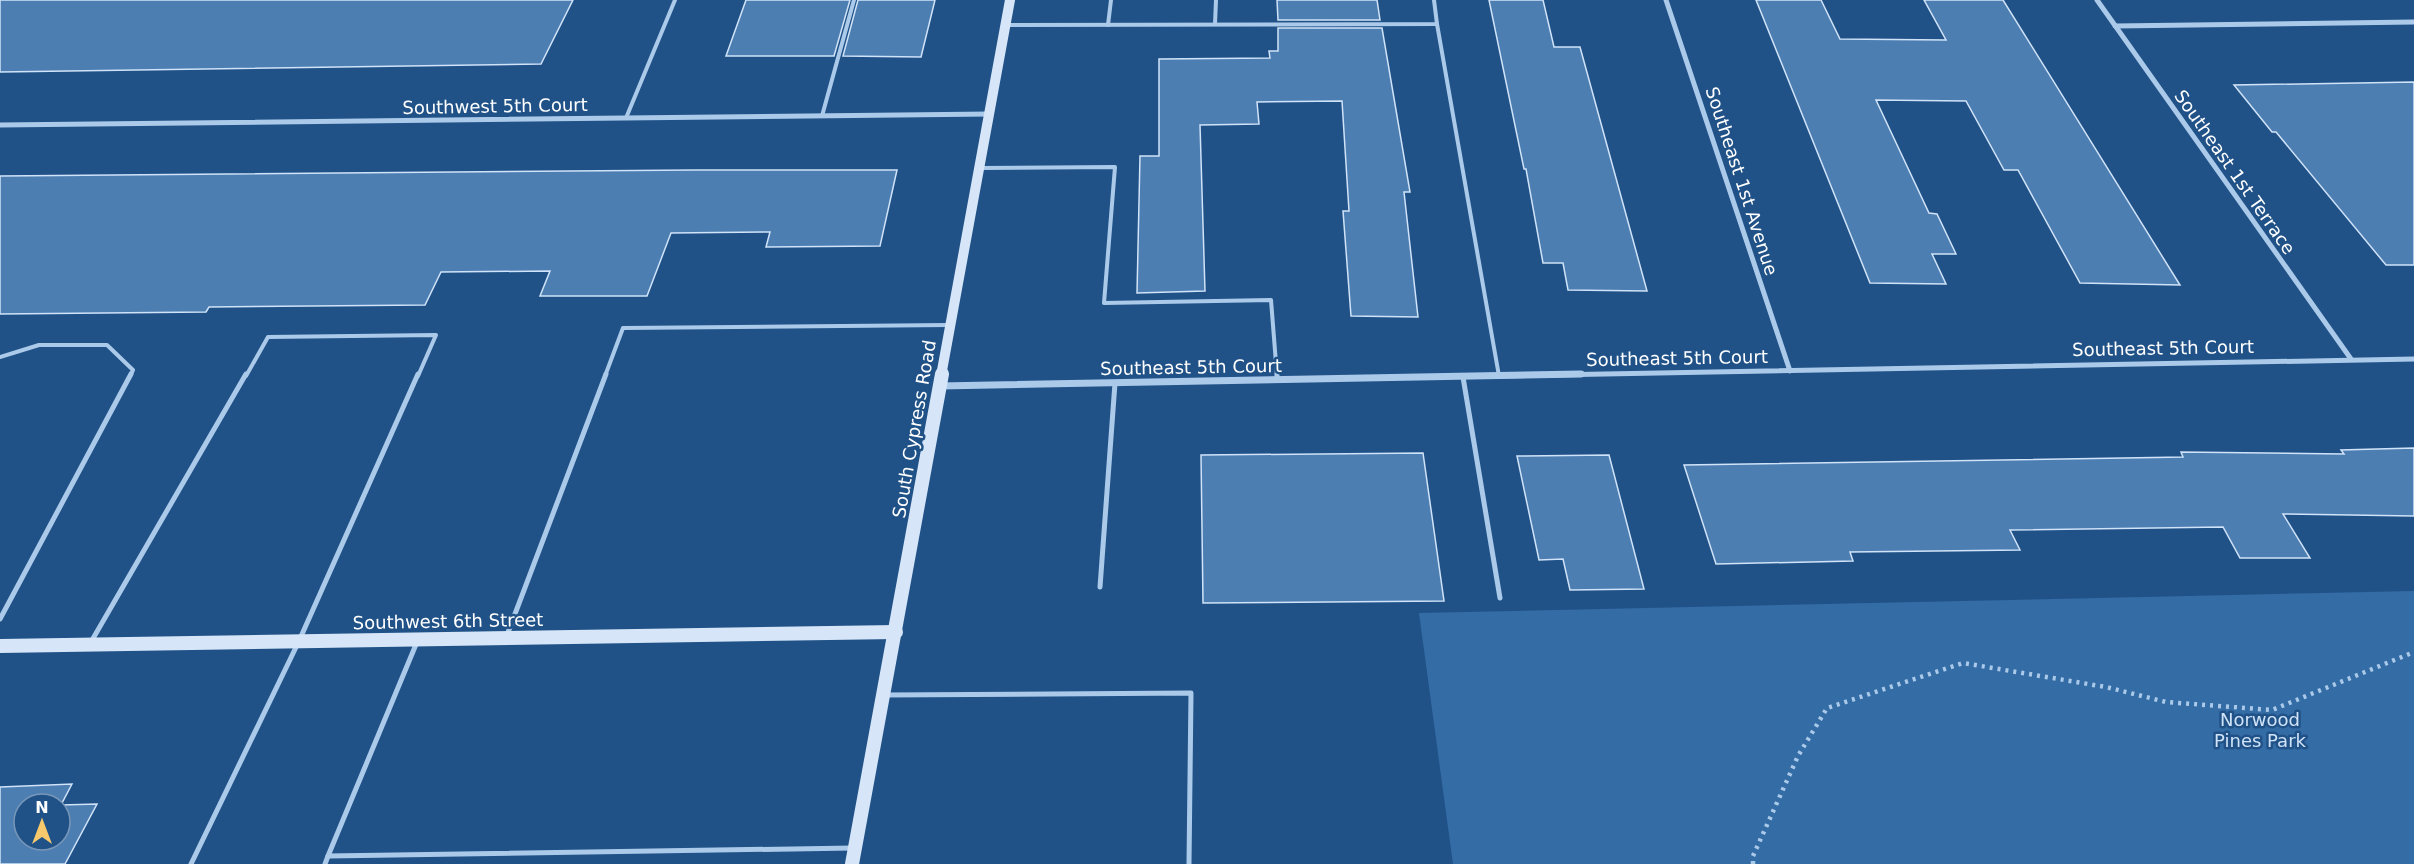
<svg xmlns="http://www.w3.org/2000/svg" width="2414" height="864" font-family="'DejaVu Sans',sans-serif">
	<rect width="100%" height="100%" fill="#205288"/>
	<!-- green -->
	<path fill="#346ca5" d="M2414,591V864H1453L1419,613Z"/>
	<!-- building -->
	<g fill="#4d7eb2" stroke="#d0e3f8" stroke-width="1.5" fill-rule="evenodd">
		<path d="M0,0H573L541,64L0,72Z"/>
		<path d="M746,0H850L834,56H726Z"/>
		<path d="M858,0H935L921,57L843,56Z"/>
		<path d="M1277,0H1377L1380,20H1278Z"/>
		<path d="M1489,0H1543L1554,47H1580L1647,291L1568,290L1563,263H1543L1526,169H1524Z"/>
		<path d="M1756,0H1821L1840,39L1946,40L1924,0H2003L2180,285L2080,283L2018,170H2004L1966,101L1876,100L1929,213L1937,214L1956,254H1932L1946,284L1870,283Z"/>
		<path d="M1278,28H1382L1410,192H1404L1418,317L1351,316L1343,211H1349L1342,101L1257,102L1259,124L1200,125L1205,291L1137,293L1140,156H1159V59L1270,58L1269,51H1278Z"/>
		<path d="M2414,82V265H2386L2276,132H2272L2234,85Z"/>
		<path d="M694,170H897L880,246L766,247L770,232L671,233L647,296H540L550,271L441,272L425,305L209,307L206,312L0,314V176Z"/>
		<path d="M2414,448V516L2283,514L2310,558H2240L2223,527L2010,530L2020,550L1850,552L1853,561L1716,564L1684,465L2183,457L2181,452L2344,454L2341,450Z"/>
		<path d="M1423,453L1444,601L1203,603L1201,455Z"/>
		<path d="M1609,455L1644,589L1570,590L1563,559L1539,560L1517,456Z"/>
		<path d="M72,784L61,805L97,804L65,864H0V787ZM24,804H60V840H24Z"/>
	</g>
	<g fill="none" stroke-linecap="round" stroke-linejoin="round">
		<!-- path -->
		<path stroke="#abcaea" stroke-width="4.5" stroke-dasharray="3 5" stroke-linecap="butt" d="M1753,864V856L1798,756L1827,708L1963,663L2106,687L2166,702L2272,710L2414,652"/>
		<!-- lane-far1 -->
		<g stroke="#abcaea" stroke-width="4">
			<path d="M1215,24L1216,0"/>
			<path d="M1437,24L1499,376"/>
			<path d="M1006,25L1437,24L1434,0"/>
			<path d="M1108,25L1111,0"/>
			<path d="M822,116L854,0"/>
			<path d="M626,118L675,0"/>
			<path d="M981,168L1115,167L1104,303L1271,300L1277,376"/>
			<path d="M0,357L39,345H107L133,370L130,376"/>
			<path d="M246,376L268,337L436,335L418,376"/>
			<path d="M605,376L623,328L949,325"/>
		</g>
		<!-- lane -->
		<g stroke="#abcaea" stroke-width="5">
			<path d="M1277,374V380"/>
			<path d="M1463,377L1500,598"/>
			<path d="M1100,587L1115,383"/>
			<path d="M0,619L131,374"/>
			<path d="M507,635L606,374"/>
			<path d="M91,642L246,374"/>
			<path d="M417,642L328,856L853,848"/>
			<path d="M884,695L1191,693L1189,864"/>
			<path d="M191,864L299,641L418,374"/>
			<path d="M325,864L328,856"/>
		</g>
		<!-- street-far1 -->
		<g stroke="#abcaea" stroke-width="5">
			<path d="M1666,0L1790,371"/>
			<path d="M2097,0L2351,359"/>
			<path d="M2115,26L2414,22"/>
			<path d="M0,125L990,114"/>
			<path d="M1499,376L2414,359"/>
		</g>
		<!-- street -->
		<path stroke="#abcaea" stroke-width="7" d="M940,386L1581,374"/>
		<!-- secondary-far1 -->
		<path stroke="#d6e6f8" stroke-width="10" d="M941,376L1010,0"/>
		<!-- secondary -->
		<g stroke="#d6e6f8" stroke-width="14">
			<path d="M0,646L896,632"/>
			<path d="M852,864L942,374"/>
		</g>
	</g>
	<g text-anchor="middle" dominant-baseline="central" stroke-width="5" stroke-linejoin="round" paint-order="stroke">
		<!-- street labels -->
		<g font-size="18" fill="#fff" stroke="#205288">
			<text transform="translate(495 106) rotate(-1)">Southwest 5th Court</text>
			<text transform="translate(2235 172) rotate(55)">Southeast 1st Terrace</text>
			<text transform="translate(1742 181) rotate(72)">Southeast 1st Avenue</text>
			<text transform="translate(2163 348) rotate(-1)">Southeast 5th Court</text>
			<text transform="translate(1677 358) rotate(-1)">Southeast 5th Court</text>
			<text transform="translate(1191 367) rotate(-1)">Southeast 5th Court</text>
			<text transform="translate(914 429) rotate(-80)">South Cypress Road</text>
			<text transform="translate(448 621) rotate(-1)">Southwest 6th Street</text>
		</g>
		<!-- park labels -->
		<g font-size="18" fill="#d0e3f8" stroke="#205288">
			<text x="2260" y="719">Norwood<tspan x="2260" dy="21">Pines Park</tspan></text>
		</g>
	</g>
	<!-- north arrow -->
	<g transform="translate(42 822)"><circle r="28" fill="#205288" stroke="#7997b8" stroke-width="1.5"/>
	<path d="M0-4.5L10 22L0 15L-10 22Z" fill="#f7c96c"/>
	<text y="-9" font-size="16" font-weight="bold" text-anchor="middle" fill="#ffffff">N</text>
	</g>
</svg>
